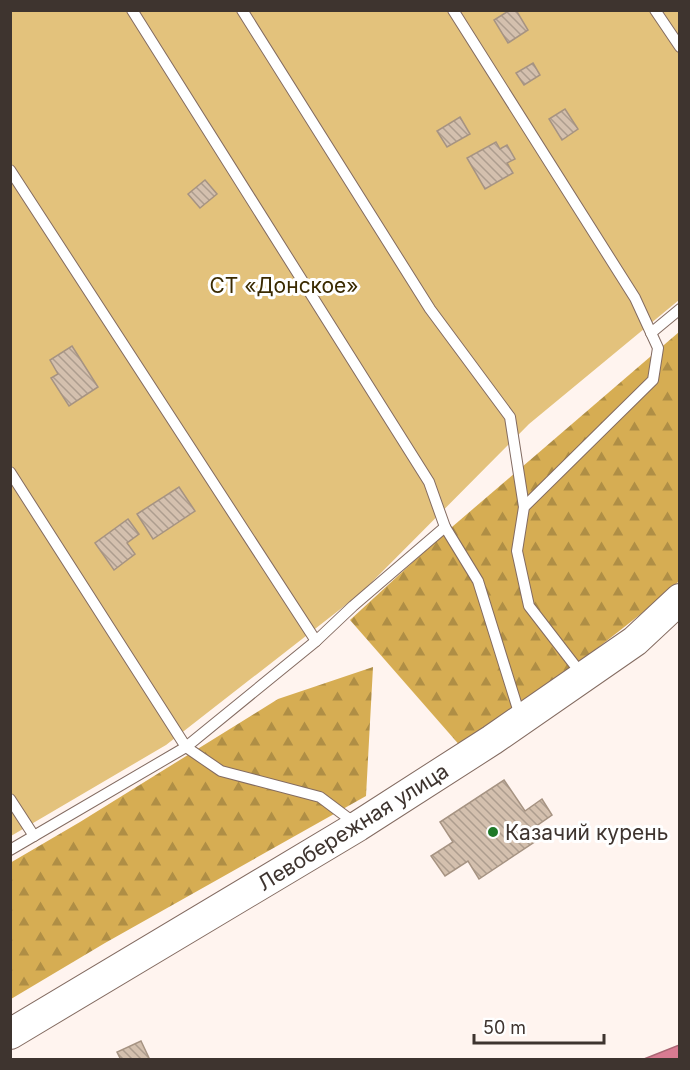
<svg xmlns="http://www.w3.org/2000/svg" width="690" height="1070" font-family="Inter,sans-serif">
	<defs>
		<pattern id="forest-firs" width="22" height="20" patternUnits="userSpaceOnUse" patternTransform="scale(1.5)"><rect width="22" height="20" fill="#d6ad53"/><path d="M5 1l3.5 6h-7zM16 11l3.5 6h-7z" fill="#af8e45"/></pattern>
		<pattern id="building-back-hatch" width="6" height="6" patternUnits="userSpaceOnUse" patternTransform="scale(1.5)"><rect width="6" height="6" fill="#d4c0ae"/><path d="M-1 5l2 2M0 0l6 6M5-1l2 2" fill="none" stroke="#ad9d8e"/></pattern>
	</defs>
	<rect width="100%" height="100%" fill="#fff4ef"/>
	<!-- forest -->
	<g fill="url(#forest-firs)">
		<path d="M679,332V581L665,595L581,661L462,748L350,620L438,539Z"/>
		<path d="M373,667L366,796L105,943L11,999L10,863L80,822L278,699Z"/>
	</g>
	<!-- garden -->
	<path fill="#e3c27c" d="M10,11H680L679,300L529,424L361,593L166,745L11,836Z"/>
	<!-- water -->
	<path fill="#d87b92" stroke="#aa6674" stroke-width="1.5" d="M679,1045V1059H644Z"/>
	<!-- building -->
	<g fill="url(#building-back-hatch)" stroke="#a69382" stroke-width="1.5">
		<path d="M510,10H516L528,30L508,43L494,20Z"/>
		<path d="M533,63L540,75L524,85L516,73Z"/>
		<path d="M565,109L578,129L562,140L549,119Z"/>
		<path d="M460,117L470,134L447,147L437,131Z"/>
		<path d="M496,142L500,149L507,145L515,159L507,163L513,173L485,189L467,158Z"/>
		<path d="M205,180L217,194L200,208L188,194Z"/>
		<path d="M72,346L98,387L69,406L51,378L58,374L50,360Z"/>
		<path d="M179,487L195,511L153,539L137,514Z"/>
		<path d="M128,519L139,534L127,543L135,554L114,570L95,543Z"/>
		<path d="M504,780L525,811L542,799L552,815L535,827L542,837L479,879L468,861L445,876L431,856L453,842L440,822Z"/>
		<path d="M141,1041L150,1060H121L117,1052Z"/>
	</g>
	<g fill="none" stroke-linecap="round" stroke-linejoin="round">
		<defs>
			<g id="lane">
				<path d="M132,10L429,482L445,527L478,581L521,719"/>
				<path d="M242,10L430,309L510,417L524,507"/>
				<path d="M453,10L635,298L658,348L653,380L524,507L517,551L529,606L583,676"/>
				<path d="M655,10L680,47"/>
				<path d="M10,170L316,641"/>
				<path d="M651,333L680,309"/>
				<path d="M10,472L186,747L221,771L320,797L356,824"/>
				<path d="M10,799L34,836"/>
				<path d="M10,850L186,747L316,641L353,606L445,527"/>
			</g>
			<path id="secondary" d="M10,1034L358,826L492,740L635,641L680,599"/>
		</defs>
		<!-- lane casing -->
		<use href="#lane" stroke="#836b61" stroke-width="12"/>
		<!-- secondary casing -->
		<use href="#secondary" stroke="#836b61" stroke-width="32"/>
		<!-- lane -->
		<use href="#lane" stroke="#fff" stroke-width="10"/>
		<!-- secondary -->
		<use href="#secondary" stroke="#fff" stroke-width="30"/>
	</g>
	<!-- markers -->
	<circle fill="#1e7928" stroke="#fff" stroke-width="2" cx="493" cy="832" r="6"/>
	<g text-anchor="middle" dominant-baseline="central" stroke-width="6" stroke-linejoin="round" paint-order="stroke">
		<!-- park labels -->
		<g font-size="21" fill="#3a2a01" stroke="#fff">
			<text x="284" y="285">СТ «Донское»</text>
		</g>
		<!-- street labels -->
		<g font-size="21" fill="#3e342f" stroke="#fff">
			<text transform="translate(353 827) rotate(-32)">Левобережная улица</text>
		</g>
		<!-- poi labels -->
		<g font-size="21" fill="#3e342f" stroke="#fff" text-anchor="start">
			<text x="505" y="832">Казачий курень</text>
		</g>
	</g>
	<!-- border -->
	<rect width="690" height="1070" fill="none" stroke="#3e342f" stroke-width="24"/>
	<!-- scale -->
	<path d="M474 1034v9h130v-9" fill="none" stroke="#3e342f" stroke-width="3"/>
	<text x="483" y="1034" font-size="18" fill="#3e342f" stroke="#ffffff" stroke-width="4.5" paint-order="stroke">50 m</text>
</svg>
